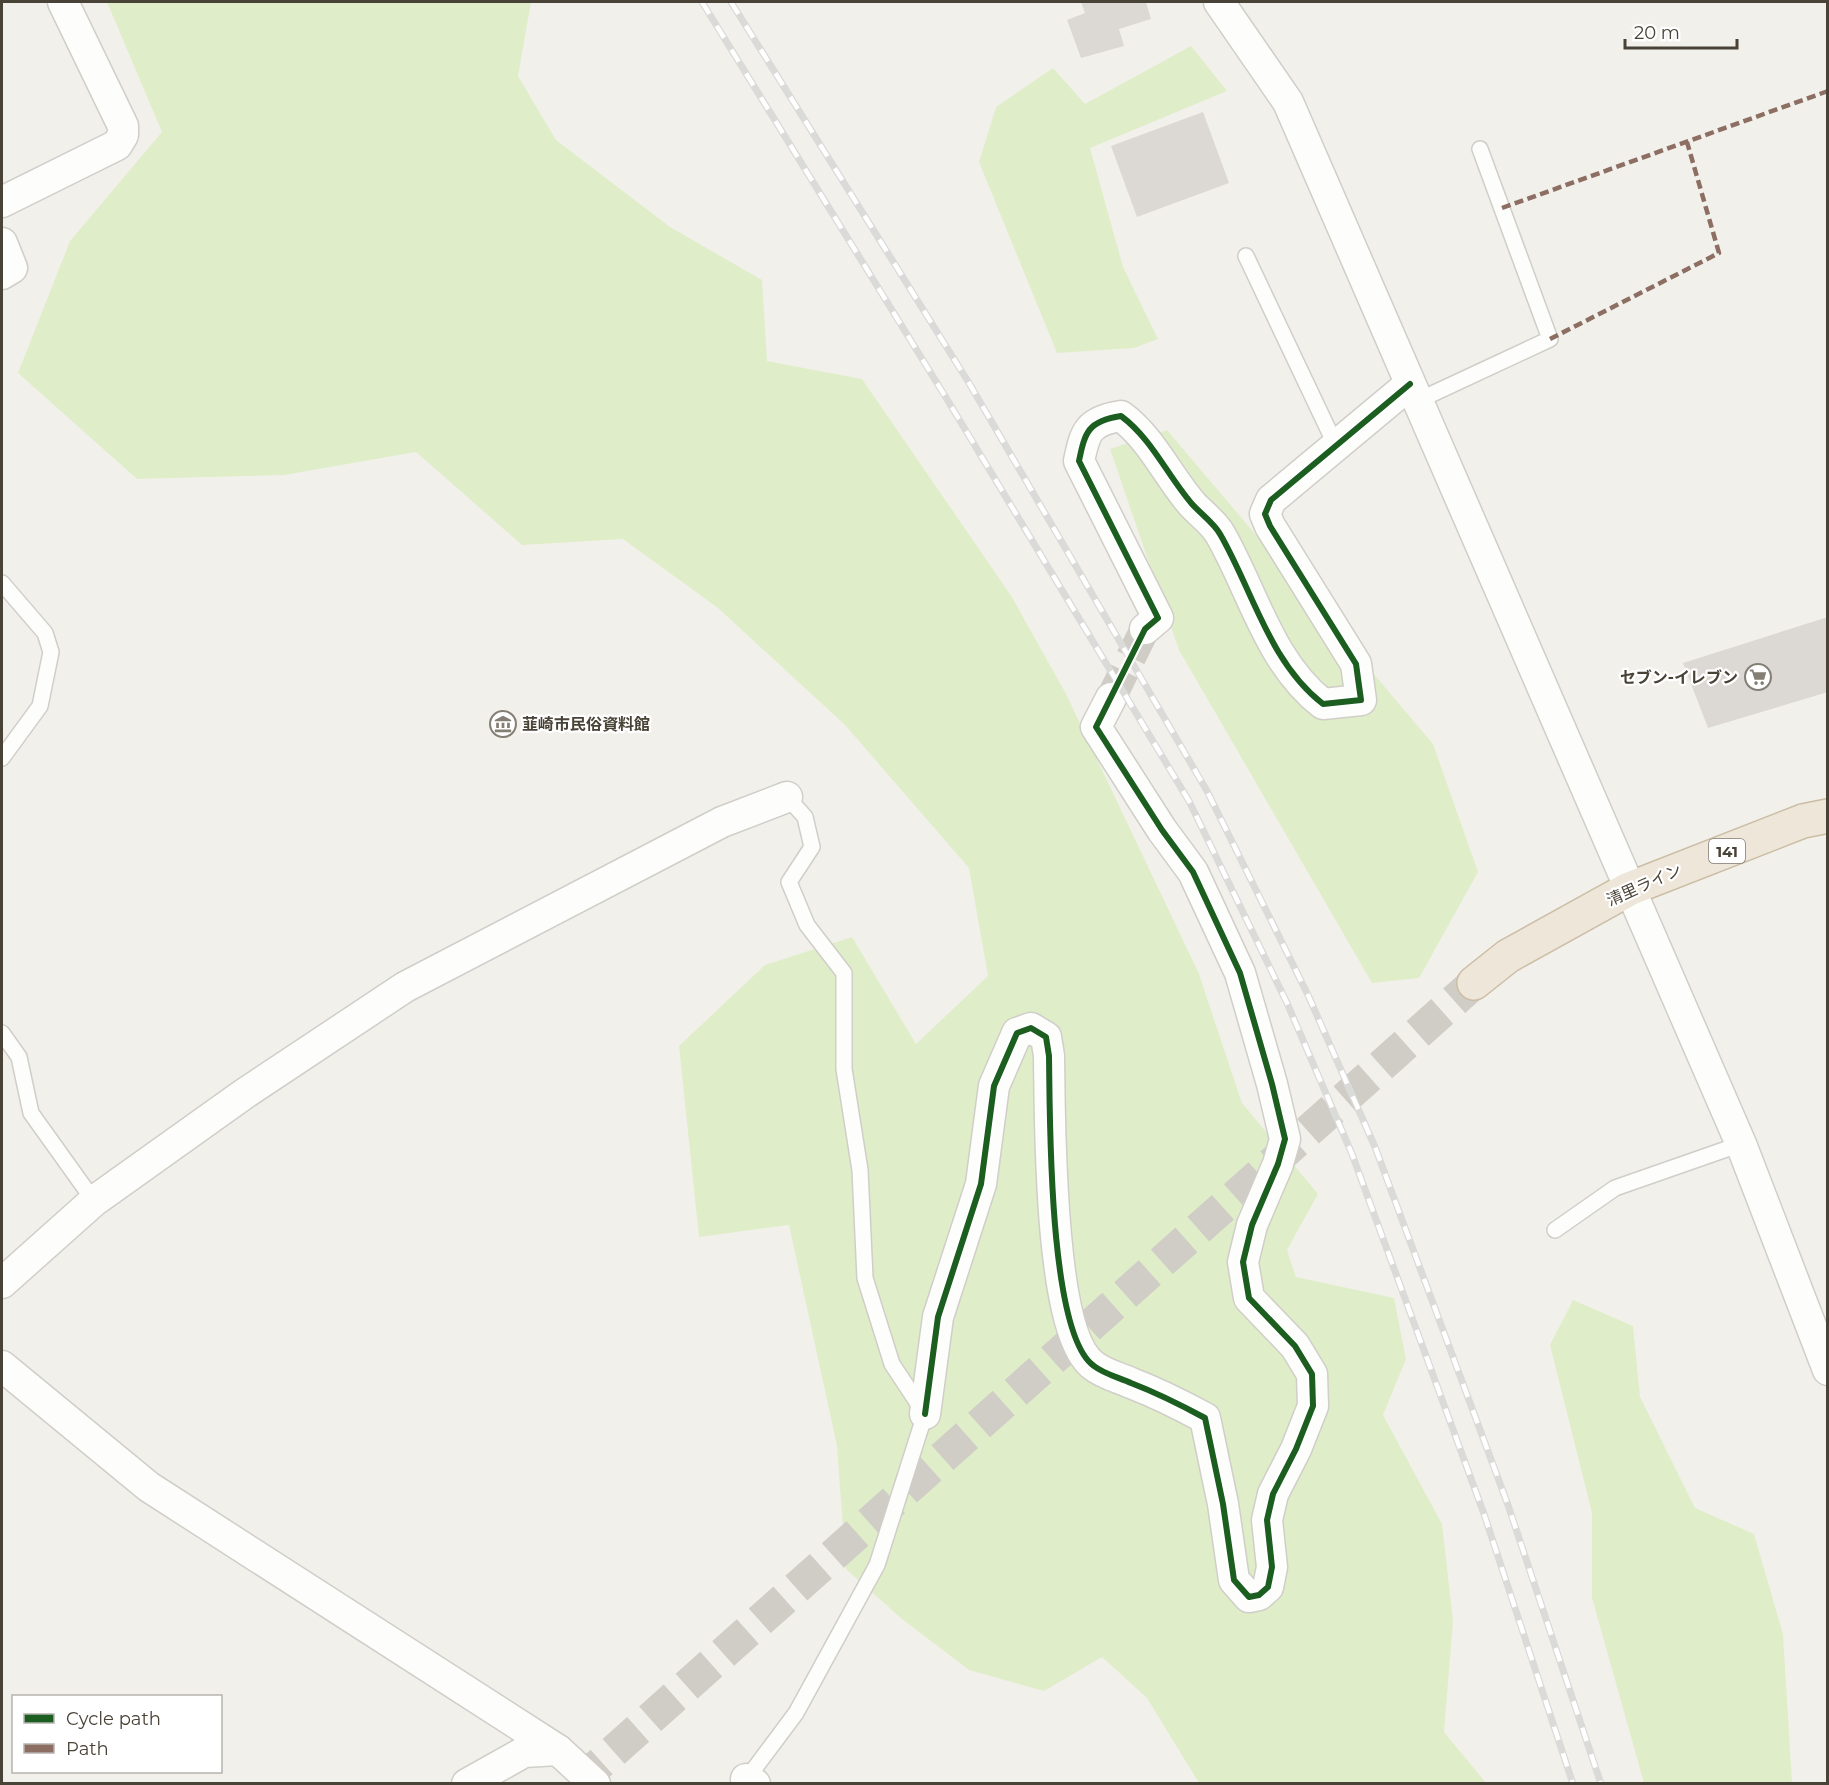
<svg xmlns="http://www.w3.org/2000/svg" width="1829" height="1785" font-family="Montserrat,'Noto Sans JP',sans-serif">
	<rect width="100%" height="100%" fill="#f2f0eb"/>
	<!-- green -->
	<g fill="#dfeec9">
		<path d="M107,2H531L518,76L556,140L670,227L762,280L767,361L862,379L1012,597L1066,694L1199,974L1242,1103L1318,1194L1287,1250L1296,1277L1394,1298L1406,1359L1383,1415L1442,1524L1453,1621L1444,1732L1486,1783H1199L1147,1698L1102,1657L1044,1691L969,1670L902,1619L846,1569L837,1446L789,1225L699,1237L679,1046L765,965L852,937L916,1044L988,976L969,868L845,725L718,608L623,539L522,545L416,452L284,475L137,479L18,373L70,241L162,132Z"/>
		<path d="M1191,46L1227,91L1090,148L1123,267L1158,339L1134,348L1057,353L979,162L996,107L1053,68L1085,104Z"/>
		<path d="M1167,430L1433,744L1478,872L1419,978L1372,983L1179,650L1110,449Z"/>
		<path d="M1573,1300L1633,1326L1640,1397L1695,1508L1754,1534L1783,1634L1792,1783H1644L1592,1598V1513L1550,1345Z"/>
	</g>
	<!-- building -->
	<g fill="#dcd9d4">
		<path d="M1081,2H1146L1151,19L1119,29L1124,46L1081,58L1067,20L1085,13Z"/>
		<path d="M1203,112L1229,183L1137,217L1111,146Z"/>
		<path d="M1828,617V692L1708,728L1683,663Z"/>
	</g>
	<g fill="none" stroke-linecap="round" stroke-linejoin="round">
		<!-- street-tunnel -->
		<path stroke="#d0cdc7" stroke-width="30" stroke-dasharray="30 15" stroke-linecap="butt" d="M1111,698L1145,629"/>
		<!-- highway-tunnel -->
		<path stroke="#d0cdc7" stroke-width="33" stroke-dasharray="33 16" stroke-linecap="butt" d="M577,1784L1474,983"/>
		<defs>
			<g id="lane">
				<path d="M1246,256L1336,446"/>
				<path d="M1417,401L1550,339L1480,149"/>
				<path d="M2,583L45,633L51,652L40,706L2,758"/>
				<path d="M2,1033L19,1057L31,1113L94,1201"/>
				<path d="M1555,1230L1615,1188L1741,1144"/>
				<path d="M743,1784L796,1713L877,1565L925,1414L892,1364L865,1278L860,1170L844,1069V973L807,925L789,882L812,847L805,817L787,797"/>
			</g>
			<g id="street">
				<path d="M1219,2L1288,102L1741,1144L1828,1370"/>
				<path d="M2,202L117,145L123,135V126L63,2"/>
				<path d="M2,243L12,268L2,274"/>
				<path d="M1145,629L1158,618L1079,461C1085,432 1088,421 1121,416C1152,439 1167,475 1192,504C1201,514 1214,523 1220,534C1253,591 1269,662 1323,704L1361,700L1356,664L1270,526L1265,514L1271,500L1410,384"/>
				<path d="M2,1283L94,1201L244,1094L405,987L722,822L787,797"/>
				<path d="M2,1366L149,1487L558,1750L595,1784"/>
				<path d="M925,1414L938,1317L981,1184L994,1086L1017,1033L1031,1028L1046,1037L1049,1056C1050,1114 1048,1334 1094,1366C1104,1374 1120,1378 1131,1383C1157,1393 1181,1405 1205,1418L1223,1504L1234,1580L1249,1597L1259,1595L1268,1587L1272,1567L1267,1520L1273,1494L1296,1449L1313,1406L1312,1374L1295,1346L1249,1298L1243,1262L1252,1225L1278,1164L1285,1139L1272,1084L1240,973L1193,872L1162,830L1096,727L1111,698"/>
				<path d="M746,1779L755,1784"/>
				<path d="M467,1784L524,1752L558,1750"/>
			</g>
			<path id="highway" d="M1474,983L1508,956L1629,889L1803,821L1828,816"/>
		</defs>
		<!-- lane casing -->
		<use href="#lane" stroke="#d0cec8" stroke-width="18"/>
		<!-- street casing -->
		<use href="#street" stroke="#d0cec8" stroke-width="33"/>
		<!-- highway casing -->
		<use href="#highway" stroke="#ccbda5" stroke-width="36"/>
		<!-- lane -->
		<use href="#lane" stroke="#fdfdfc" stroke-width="15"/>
		<!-- street -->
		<use href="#street" stroke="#fdfdfc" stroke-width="30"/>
		<!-- highway -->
		<use href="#highway" stroke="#ede6d9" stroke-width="33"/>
		<defs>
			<g id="rail">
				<path d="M702,2L945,396L1189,801L1287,1003L1352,1154L1484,1514L1573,1784"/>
				<path d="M731,2L969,383L1207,791L1308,995L1375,1147L1508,1505L1601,1784"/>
			</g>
		</defs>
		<!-- rail casing -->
		<use href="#rail" stroke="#dadad9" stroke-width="7"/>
		<!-- rail -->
		<use href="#rail" stroke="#fff" stroke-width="4.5" stroke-dasharray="14" stroke-linecap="butt"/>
		<!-- quiet -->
		<g stroke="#8d6e63" stroke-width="4.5" stroke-dasharray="9 4.5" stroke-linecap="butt">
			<path d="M1502,208L1828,91"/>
			<path d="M1550,339L1719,253L1687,142"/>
		</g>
		<defs>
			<path id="cycleway" d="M925,1414L938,1317L981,1184L994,1086L1017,1033L1031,1028L1046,1037L1049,1056C1050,1114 1048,1334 1094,1366C1104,1374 1120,1378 1131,1383C1157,1393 1181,1405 1205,1418L1223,1504L1234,1580L1249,1597L1259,1595L1268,1587L1272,1567L1267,1520L1273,1494L1296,1449L1313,1406L1312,1374L1295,1346L1249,1298L1243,1262L1252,1225L1278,1164L1285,1139L1272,1084L1240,973L1193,872L1162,830L1096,727L1145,629L1158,618L1079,461C1085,432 1088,421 1121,416C1152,439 1167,475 1192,504C1201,514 1214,523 1220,534C1253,591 1269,662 1323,704L1361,700L1356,664L1270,526L1265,514L1271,500L1410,384"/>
		</defs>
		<!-- cycleway casing -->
		<use href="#cycleway" stroke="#fff" stroke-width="10"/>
		<!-- cycleway -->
		<use href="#cycleway" stroke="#1b5e20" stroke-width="6"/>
	</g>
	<!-- icons -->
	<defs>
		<symbol id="supermarket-ring" viewBox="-11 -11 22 22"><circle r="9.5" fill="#fff" stroke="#847f75" stroke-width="1.5"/><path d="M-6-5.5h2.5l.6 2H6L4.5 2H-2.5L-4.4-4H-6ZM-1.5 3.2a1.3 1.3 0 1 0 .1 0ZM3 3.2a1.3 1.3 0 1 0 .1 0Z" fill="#847f75"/></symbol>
		<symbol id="museum-ring" viewBox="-11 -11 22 22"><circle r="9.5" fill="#fff" stroke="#847f75" stroke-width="1.5"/><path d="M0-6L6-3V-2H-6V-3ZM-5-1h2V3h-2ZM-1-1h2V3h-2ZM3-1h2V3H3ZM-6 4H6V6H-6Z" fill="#847f75"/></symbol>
	</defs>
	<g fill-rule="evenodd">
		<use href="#supermarket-ring" x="1743" y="662" width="30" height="30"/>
		<use href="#museum-ring" x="488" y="709" width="30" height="30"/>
	</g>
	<g text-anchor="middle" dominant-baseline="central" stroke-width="4.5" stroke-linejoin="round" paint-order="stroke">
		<!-- shield labels -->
		<rect fill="#fff" stroke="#807b72" stroke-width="1.5" x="1709" y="839" width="36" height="24" rx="4.5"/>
		<g font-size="15" font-weight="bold" fill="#494236">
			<text x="1727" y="851">141</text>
		</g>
		<!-- poi labels -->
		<g font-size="16" font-weight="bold" fill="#494236" stroke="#fff" text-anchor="end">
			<text x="1738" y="677">セブン-イレブン</text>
			<text x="522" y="724" text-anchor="start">韮崎市民俗資料館</text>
		</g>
		<!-- street labels -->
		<g font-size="16" fill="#494236" stroke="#fff">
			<text transform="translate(1644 885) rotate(-24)">清里ライン</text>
		</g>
	</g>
	<!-- border -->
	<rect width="1829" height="1785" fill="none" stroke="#494236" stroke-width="6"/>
	<!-- legend -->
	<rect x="12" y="1695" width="210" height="78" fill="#ffffff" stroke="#b6b3af" stroke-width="1.5"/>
	<rect x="24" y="1714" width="30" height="9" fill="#1b5e20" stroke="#b6b3af" stroke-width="1.5"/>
	<text x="66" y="1725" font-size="18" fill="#494236">Cycle path</text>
	<rect x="24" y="1744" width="30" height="9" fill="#8d6e63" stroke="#b6b3af" stroke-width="1.5"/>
	<text x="66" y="1755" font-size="18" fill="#494236">Path</text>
	<!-- scale -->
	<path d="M1625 39v9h112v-9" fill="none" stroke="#494236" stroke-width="3"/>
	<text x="1634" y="39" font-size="18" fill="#494236" stroke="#ffffff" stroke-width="4.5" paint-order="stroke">20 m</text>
</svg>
